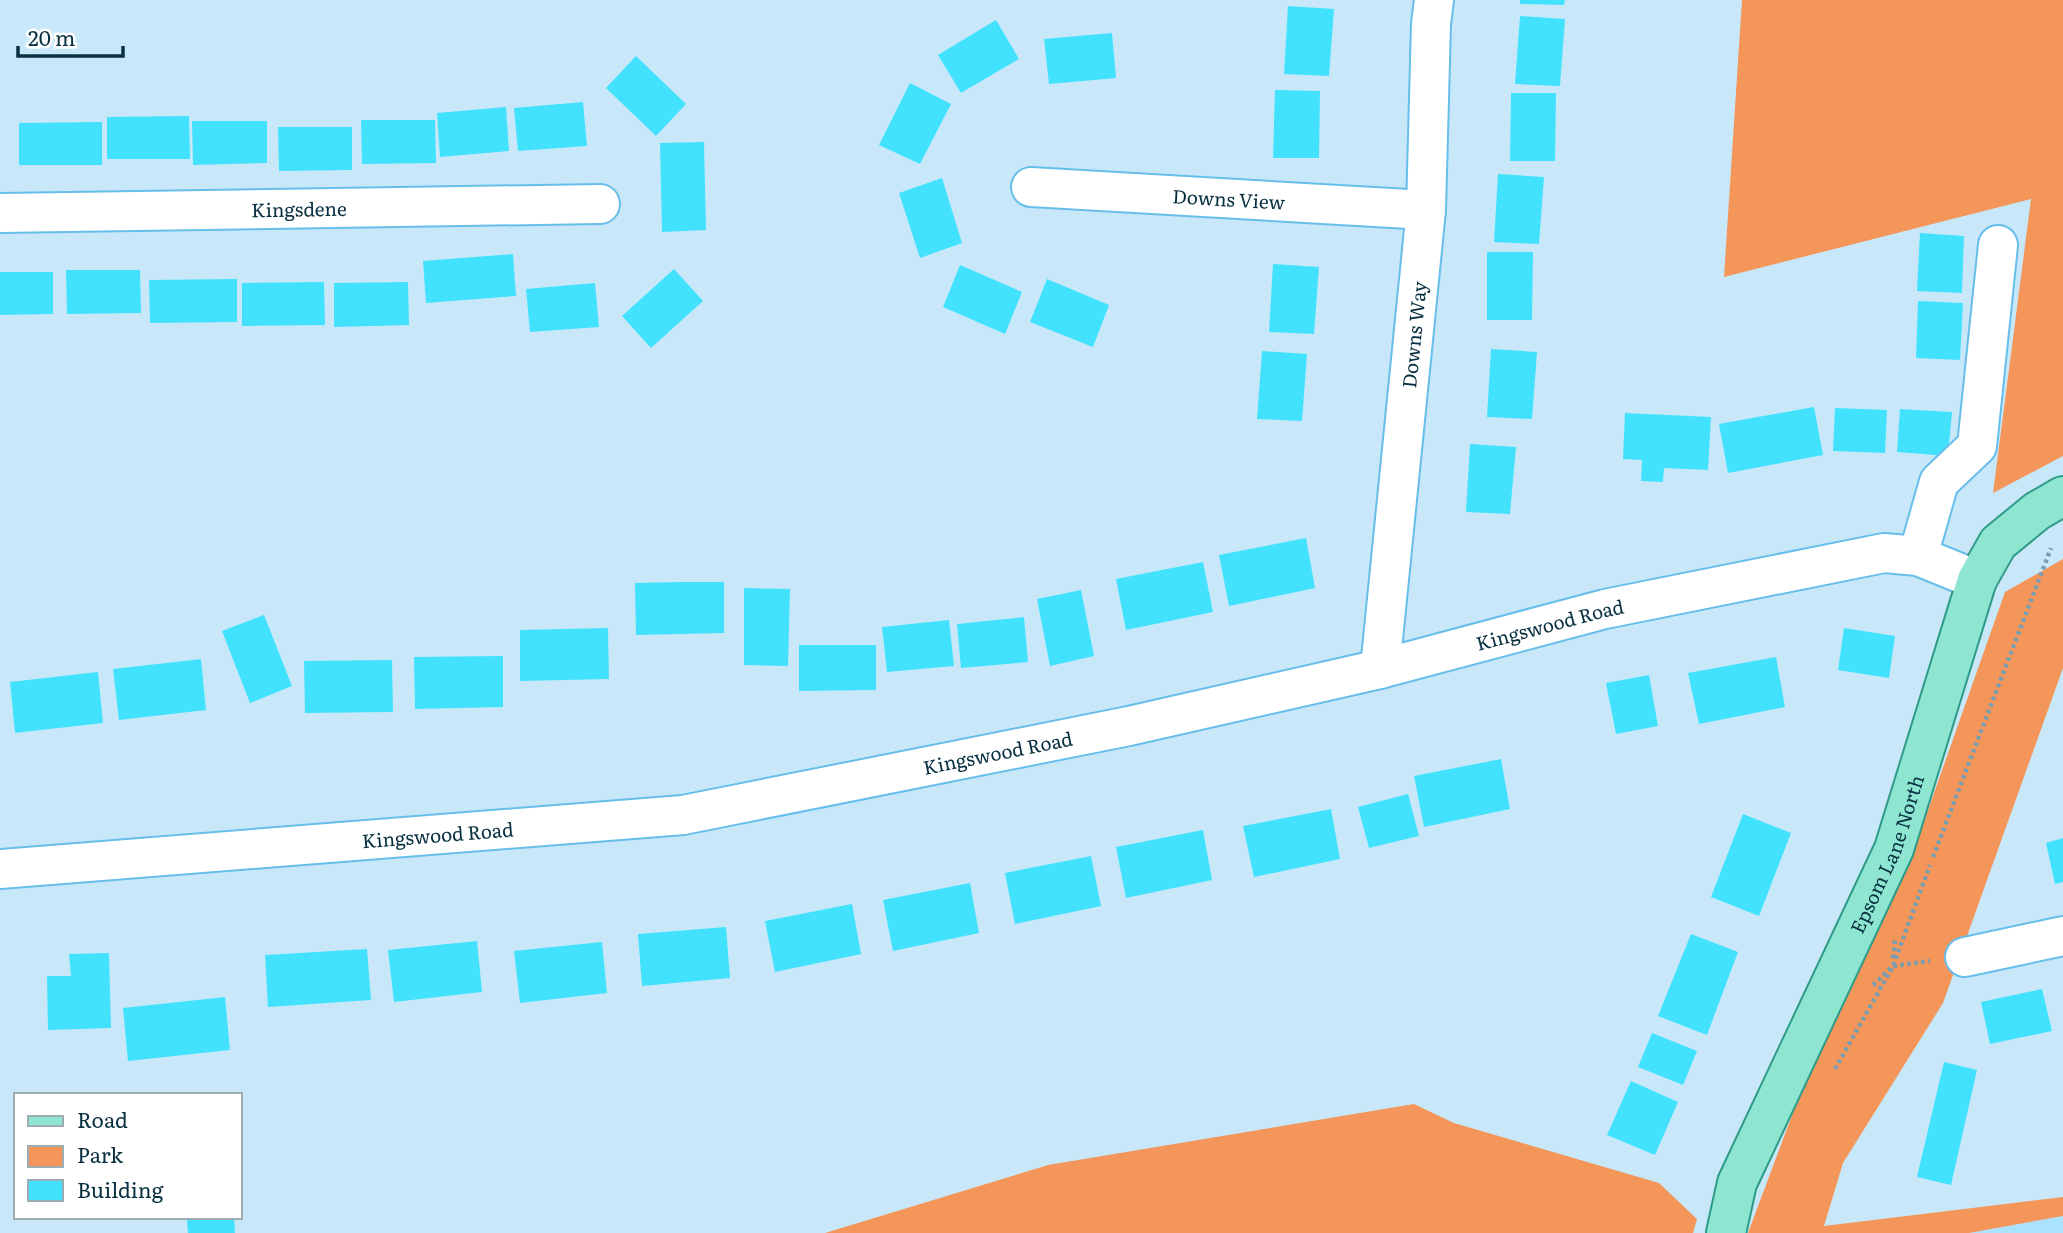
<svg xmlns="http://www.w3.org/2000/svg" width="2063" height="1233" font-family="Literata,serif">
	<rect width="100%" height="100%" fill="#c8e8fa"/>
	<!-- built -->
	<path fill="#abe2ff" d="M2063,1216V1233H1969Z"/>
	<!-- green -->
	<g fill="#f4965a">
		<path d="M1742,0H2063V456L1993,493L2031,199L1724,277Z"/>
		<path d="M2063,559V668L1943,1003L1843,1163L1824,1226L2063,1197V1216L1969,1233H1748L1810,1067L1916,844L2005,592Z"/>
		<path d="M1414,1104L1454,1123L1659,1183L1697,1219L1693,1233H825L1048,1165Z"/>
	</g>
	<!-- building -->
	<g fill="#42e2fe">
		<path d="M1520,0H1565L1564,5L1520,4Z"/>
		<path d="M1288,6L1334,9L1329,76L1284,74Z"/>
		<path d="M1520,16L1565,19L1560,86L1515,84Z"/>
		<path d="M996,20L1019,59L961,93L938,55Z"/>
		<path d="M1112,33L1116,78L1049,84L1044,39Z"/>
		<path d="M636,56L686,104L656,136L606,88Z"/>
		<path d="M910,83L951,104L920,164L879,145Z"/>
		<path d="M1275,90L1320,91L1319,158H1273Z"/>
		<path d="M1511,93H1556L1555,161H1510Z"/>
		<path d="M583,102L587,146L518,151L514,108Z"/>
		<path d="M506,107L509,151L440,157L437,113Z"/>
		<path d="M189,116L190,159H107V117Z"/>
		<path d="M361,120H435L436,163L362,164Z"/>
		<path d="M192,121H267V163L193,165Z"/>
		<path d="M102,122V165H19V123Z"/>
		<path d="M278,127H352V170L279,171Z"/>
		<path d="M704,142L706,230L662,232L660,143Z"/>
		<path d="M1498,174L1544,177L1539,244L1494,242Z"/>
		<path d="M942,178L962,243L920,258L899,193Z"/>
		<path d="M1920,233L1964,236L1962,293L1917,291Z"/>
		<path d="M1487,252H1533L1532,320H1487Z"/>
		<path d="M513,254L516,296L426,303L423,261Z"/>
		<path d="M1273,264L1319,267L1314,334L1269,332Z"/>
		<path d="M960,265L1022,292L1005,334L943,307Z"/>
		<path d="M674,269L703,301L651,348L622,316Z"/>
		<path d="M66,270H140L141,313L67,314Z"/>
		<path d="M0,272H53V314L0,315Z"/>
		<path d="M237,279V322L150,323L149,280Z"/>
		<path d="M1047,279L1109,305L1093,347L1030,322Z"/>
		<path d="M324,282L325,325L242,326V283Z"/>
		<path d="M408,282L409,325L334,327V283Z"/>
		<path d="M595,283L599,327L530,332L526,289Z"/>
		<path d="M1918,301L1963,303L1960,360L1916,358Z"/>
		<path d="M1491,349L1537,352L1532,419L1487,417Z"/>
		<path d="M1262,351L1307,354L1302,421L1257,419Z"/>
		<path d="M1814,407L1823,455L1728,473L1719,424Z"/>
		<path d="M1835,408L1887,410L1885,453L1833,451Z"/>
		<path d="M1900,409L1952,412L1948,456L1897,452Z"/>
		<path d="M1625,413L1711,417L1708,470L1664,468L1663,482L1641,481L1642,460L1623,459Z"/>
		<path d="M1470,444L1516,447L1510,514L1466,512Z"/>
		<path d="M1306,538L1315,588L1229,606L1219,555Z"/>
		<path d="M1203,562L1213,612L1126,630L1116,579Z"/>
		<path d="M681,582H724V633L636,635L635,583Z"/>
		<path d="M744,588L790,589L788,666L744,665Z"/>
		<path d="M1081,590L1094,656L1050,666L1037,599Z"/>
		<path d="M264,615L292,686L250,703L222,631Z"/>
		<path d="M1024,617L1028,662L961,668L957,624Z"/>
		<path d="M949,620L954,666L887,672L882,627Z"/>
		<path d="M608,628L609,679L520,681V630Z"/>
		<path d="M1844,628L1895,636L1889,678L1838,670Z"/>
		<path d="M799,645H876V690L799,691Z"/>
		<path d="M503,656V707L415,709L414,657Z"/>
		<path d="M1776,657L1785,707L1699,724L1688,673Z"/>
		<path d="M201,659L206,710L119,720L113,669Z"/>
		<path d="M392,660L393,712L305,713L304,661Z"/>
		<path d="M98,672L103,723L15,733L10,682Z"/>
		<path d="M1649,675L1658,726L1616,734L1606,683Z"/>
		<path d="M1501,759L1510,809L1424,827L1414,776Z"/>
		<path d="M1408,794L1419,836L1369,848L1358,807Z"/>
		<path d="M1331,809L1340,859L1254,877L1243,826Z"/>
		<path d="M1743,814L1791,833L1759,916L1711,897Z"/>
		<path d="M1203,830L1212,880L1126,898L1116,847Z"/>
		<path d="M2063,838V882L2055,884L2046,843Z"/>
		<path d="M1091,856L1101,906L1015,924L1005,873Z"/>
		<path d="M970,883L979,933L893,951L883,900Z"/>
		<path d="M852,904L861,954L775,972L765,921Z"/>
		<path d="M726,927L730,978L642,986L638,934Z"/>
		<path d="M1691,934L1738,952L1707,1035L1658,1016Z"/>
		<path d="M477,941L482,992L394,1002L388,950Z"/>
		<path d="M602,942L607,993L520,1003L514,951Z"/>
		<path d="M367,949L371,1000L268,1007L265,955Z"/>
		<path d="M109,953L111,1028L48,1030L47,976H71L69,954Z"/>
		<path d="M2042,989L2052,1031L1990,1044L1981,1002Z"/>
		<path d="M225,997L230,1050L128,1061L123,1008Z"/>
		<path d="M1652,1033L1697,1051L1683,1085L1638,1067Z"/>
		<path d="M1944,1062L1977,1070L1951,1185L1917,1177Z"/>
		<path d="M1631,1081L1678,1102L1655,1155L1607,1135Z"/>
		<path d="M234,1217L235,1233H188L187,1219Z"/>
	</g>
	<g fill="none" stroke-linecap="round" stroke-linejoin="round">
		<defs>
			<g id="minor">
				<path id="s1" d="M1031,187L1426,210"/>
				<path id="s2" d="M0,213L600,204"/>
				<path d="M1918,556L1939,482L1977,446L1998,245"/>
				<path id="s3" d="M1380,669L1426,210L1431,24L1434,0"/>
				<path id="s4" d="M0,869L683,815L1129,726L1380,669L1605,609L1884,553L1918,556L1977,580"/>
				<path d="M1965,957L2063,936"/>
			</g>
			<g id="major">
				<path id="s5" d="M1726,1233L1737,1183L1894,849L1977,580L1998,543L2037,511L2063,496"/>
			</g>
		</defs>
		<!-- minor casing -->
		<use href="#minor" stroke="#67beea" stroke-width="42"/>
		<!-- major casing -->
		<use href="#major" stroke="#2e9b89" stroke-width="42"/>
		<!-- path -->
		<g stroke="#7a9daf" stroke-width="4.5" stroke-dasharray="3.5 3.5" stroke-linecap="butt">
			<path d="M1933,857L2051,548"/>
			<path d="M1893,958L1895,939"/>
			<path d="M1873,985L1893,966L1930,961"/>
			<path d="M1835,1069L1893,966L1930,865"/>
		</g>
		<!-- minor -->
		<use href="#minor" stroke="#fff" stroke-width="38"/>
		<!-- major -->
		<use href="#major" stroke="#8ee6d0" stroke-width="38"/>
	</g>
	<g text-anchor="middle" dominant-baseline="central" stroke-width="5" stroke-linejoin="round" paint-order="stroke">
		<!-- street labels -->
		<g font-size="19" fill="#083041" stroke="#fff">
			<text stroke="none"><textPath href="#s1" startOffset="198">Downs View</textPath></text>
			<text stroke="none"><textPath href="#s2" startOffset="299">Kingsdene</textPath></text>
			<text stroke="none"><textPath href="#s3" startOffset="336">Downs Way</textPath></text>
			<text stroke="none"><textPath href="#s4" startOffset="1573">Kingswood Road</textPath></text>
			<text stroke="none"><textPath href="#s4" startOffset="1006">Kingswood Road</textPath></text>
			<text stroke="none"><textPath href="#s4" startOffset="439">Kingswood Road</textPath></text>
			<text stroke="none"><textPath href="#s5" startOffset="413">Epsom Lane North</textPath></text>
		</g>
	</g>
	<!-- legend -->
	<rect x="14" y="1093" width="228" height="126" fill="#ffffff" stroke="#9cacb3" stroke-width="2"/>
	<rect x="28" y="1116" width="35" height="10" fill="#8ee6d0" stroke="#9cacb3" stroke-width="2"/>
	<text x="77" y="1128" font-size="21" fill="#083041">Road</text>
	<rect x="28" y="1146" width="35" height="21" fill="#f4965a" stroke="#9cacb3" stroke-width="2"/>
	<text x="77" y="1163" font-size="21" fill="#083041">Park</text>
	<rect x="28" y="1180" width="35" height="21" fill="#42e2fe" stroke="#9cacb3" stroke-width="2"/>
	<text x="77" y="1198" font-size="21" fill="#083041">Building</text>
	<!-- scale -->
	<path d="M18 46v10h105v-10" fill="none" stroke="#083041" stroke-width="3.5"/>
	<text x="28" y="46" font-size="21" fill="#083041" stroke="#ffffff" stroke-width="5" paint-order="stroke">20 m</text>
</svg>
